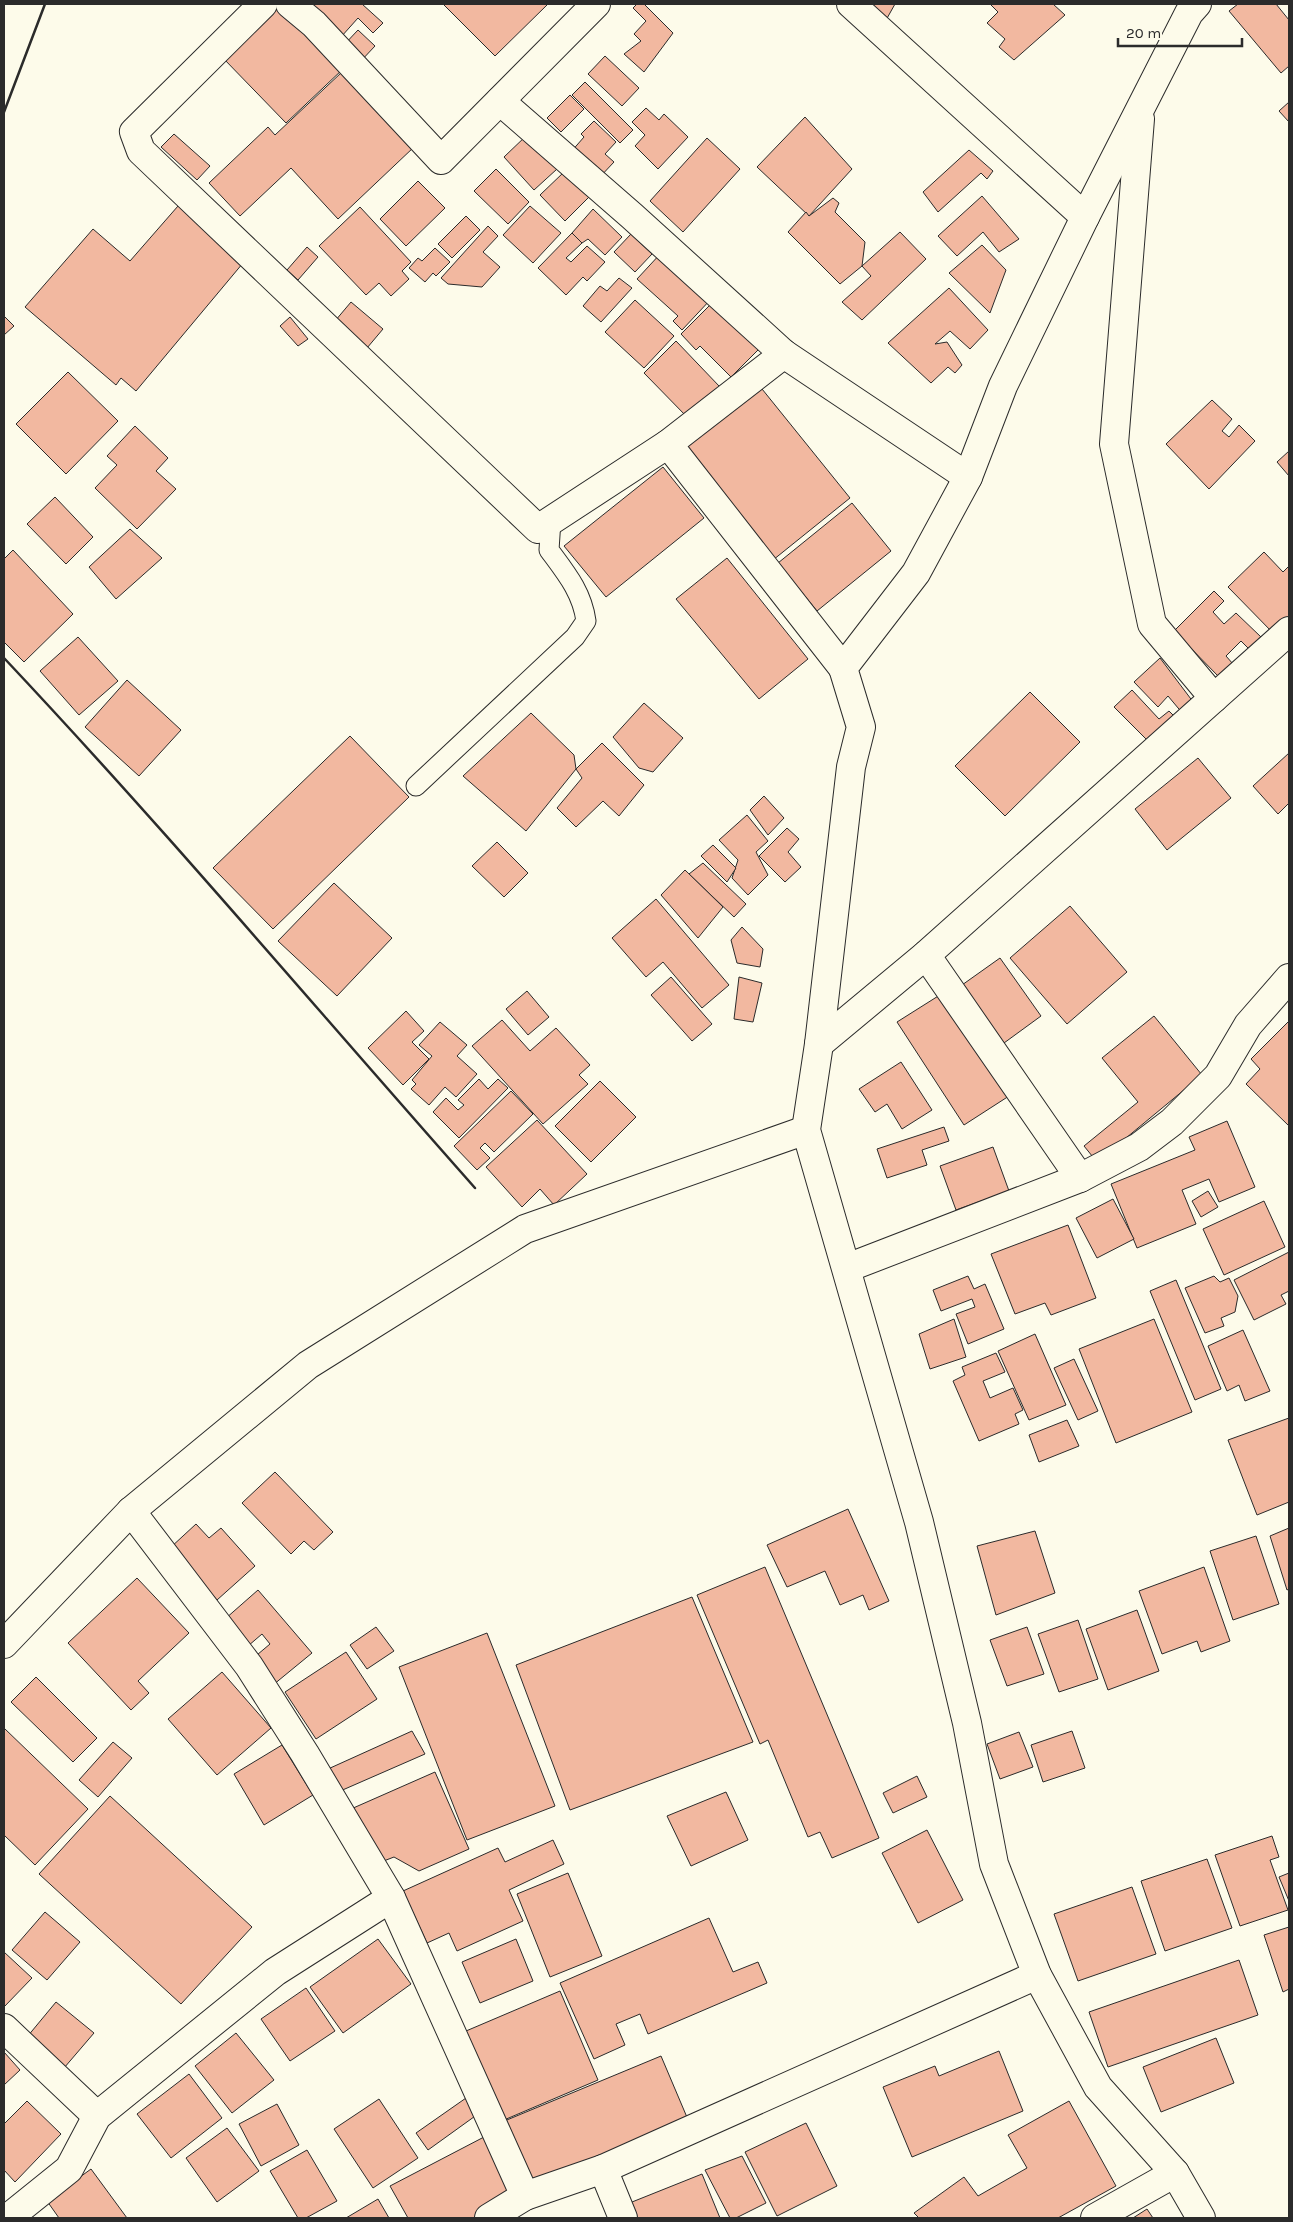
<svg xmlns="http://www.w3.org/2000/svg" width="1293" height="2222" font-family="Karla,sans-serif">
	<rect width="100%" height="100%" fill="#fdfbea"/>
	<!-- building -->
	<g fill="#f2b8a0" stroke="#2b2b2b">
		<path d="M280,4L344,68L286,123L223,58Z"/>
		<path d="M306,4H362L383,23L373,33L358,18L341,37Z"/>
		<path d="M443,4H548L495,56Z"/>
		<path d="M637,4H644L673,33L644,72L624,54L641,41L634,34L646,21L633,8Z"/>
		<path d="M854,4H895L881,29Z"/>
		<path d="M990,4H1053L1065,15L1014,60L999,47L1005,39L987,23L998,12Z"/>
		<path d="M1238,4H1276L1289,20V66L1281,73L1229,11Z"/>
		<path d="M358,30L375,46L359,63L342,47Z"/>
		<path d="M605,56L639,88L622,106L588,74Z"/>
		<path d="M342,72L414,147L338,219L291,168L240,216L209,183L268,127L275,135Z"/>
		<path d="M585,82L633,130L620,143L572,95Z"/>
		<path d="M570,95L584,109L561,132L547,118Z"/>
		<path d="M1289,102V122L1279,111Z"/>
		<path d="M646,108L659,120L664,114L688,137L658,169L635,146L645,135L632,122Z"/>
		<path d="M805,117L852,169L809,216L757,167Z"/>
		<path d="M594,121L616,142L605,154L614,162L598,179L570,153L584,137L581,134Z"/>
		<path d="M174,134L210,166L197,180L161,147Z"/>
		<path d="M527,135L557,169L534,190L504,157Z"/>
		<path d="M707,138L740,169L683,232L650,201Z"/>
		<path d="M969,150L993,171L987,179L981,173L938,212L923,192Z"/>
		<path d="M496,169L529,202L508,224L474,191Z"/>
		<path d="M564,172L589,197L565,221L540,195Z"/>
		<path d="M418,181L445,208L406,246L380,219Z"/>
		<path d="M982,196L1019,239L999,252L983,232L957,256L938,236Z"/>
		<path d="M833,198L839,203L835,212L865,242L862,266L840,284L788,232L806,212L809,216Z"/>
		<path d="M178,206L243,263L136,391L121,378L116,385L25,307L93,229L130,261Z"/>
		<path d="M530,206L561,233L533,263L503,235Z"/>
		<path d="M360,207L411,262L402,271L409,279L391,296L379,283L366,295L319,246Z"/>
		<path d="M593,209L622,237L605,255L588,239L582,243L572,233Z"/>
		<path d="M466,216L480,230L452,258L438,244Z"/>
		<path d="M488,226L498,236L483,252L500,267L482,287L448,284L441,278Z"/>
		<path d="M900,232L926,259L862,320L842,302L871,276L862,266Z"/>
		<path d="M572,233L582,243L566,258L571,262L587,246L605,262L587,281L583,277L566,295L538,268Z"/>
		<path d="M631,234L652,254L635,272L614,252Z"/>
		<path d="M982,245L1006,270L990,313L949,273Z"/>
		<path d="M307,247L318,257L298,280L287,270Z"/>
		<path d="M435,248L450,262L436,276L433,273L425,282L409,268L418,258L422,261Z"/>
		<path d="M662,252L712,298L682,330L673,321L678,316L637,279Z"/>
		<path d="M619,278L632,288L601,322L583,306L600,286L607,291Z"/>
		<path d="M949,288L988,330L970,349L950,331L935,344L947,342L962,365L955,373L948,367L931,383L888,343Z"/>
		<path d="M635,300L674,336L644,368L605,332Z"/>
		<path d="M351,302L383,329L367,348L335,321Z"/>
		<path d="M712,303L759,349L731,377L700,346L696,350L681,334Z"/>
		<path d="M4,316L14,326L4,335Z"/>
		<path d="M290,317L308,339L298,346L280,326Z"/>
		<path d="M676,341L720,387L688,418L644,373Z"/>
		<path d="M68,372L118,421L66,474L16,424Z"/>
		<path d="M758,384L850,498L773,560L682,445Z"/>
		<path d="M1212,400L1232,419L1222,431L1229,437L1239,425L1255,441L1209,489L1166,444Z"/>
		<path d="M135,426L168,458L156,471L176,489L137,529L95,488L117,465L107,456Z"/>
		<path d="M1289,451V476L1277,462Z"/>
		<path d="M663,467L704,518L606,597L564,546Z"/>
		<path d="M55,497L93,537L66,564L27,524Z"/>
		<path d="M852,503L891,551L817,611L778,563Z"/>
		<path d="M130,529L162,558L116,599L89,567Z"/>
		<path d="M13,550L73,614L24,662L4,642V559Z"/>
		<path d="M1264,552L1283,572L1289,566V619L1274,634L1228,587Z"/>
		<path d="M727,558L808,659L759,699L676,599Z"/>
		<path d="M1214,591L1224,601L1213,612L1224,624L1236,613L1261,637L1249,649L1241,641L1226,656L1233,664L1219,677L1174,631Z"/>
		<path d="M78,637L118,681L79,715L40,671Z"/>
		<path d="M1160,658L1200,711L1189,721L1168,696L1158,707L1134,682Z"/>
		<path d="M127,680L181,730L139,776L85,727Z"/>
		<path d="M1132,690L1159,719L1169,711L1176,718L1152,745L1114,707Z"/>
		<path d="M1030,692L1080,742L1005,816L955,766Z"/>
		<path d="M644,703L683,738L653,772L639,768L613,737Z"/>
		<path d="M531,713L574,755L576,769L526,831L463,776Z"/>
		<path d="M350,736L409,797L273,929L213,868Z"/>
		<path d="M602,743L644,785L619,816L603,801L576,827L557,808L582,778L576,769Z"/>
		<path d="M1289,753V803L1278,814L1253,786Z"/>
		<path d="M1198,758L1231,798L1167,850L1135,809Z"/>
		<path d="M764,796L784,818L768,835L750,810Z"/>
		<path d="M747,815L768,841L756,852L768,875L748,895L732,878L738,860L719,840Z"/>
		<path d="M787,828L799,839L788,852L801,867L785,882L759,856Z"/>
		<path d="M497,842L528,873L504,897L472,866Z"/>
		<path d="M713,845L736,868L727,882L701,856Z"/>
		<path d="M703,863L746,904L734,917L689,874Z"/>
		<path d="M685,870L723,907L698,938L661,895Z"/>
		<path d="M334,883L392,938L337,996L278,941Z"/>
		<path d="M656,899L729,985L702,1008L663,962L646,977L612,938Z"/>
		<path d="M1070,906L1127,972L1067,1024L1010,958Z"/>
		<path d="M742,927L763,949L760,967L737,963L731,940Z"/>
		<path d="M1000,958L1041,1016L1004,1043L962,985Z"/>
		<path d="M671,977L712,1024L692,1041L651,995Z"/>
		<path d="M739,977L762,983L753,1022L734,1019Z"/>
		<path d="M527,991L549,1017L528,1035L506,1009Z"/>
		<path d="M943,993L1009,1096L964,1125L897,1022Z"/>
		<path d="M406,1011L424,1031L412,1042L429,1059L403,1085L368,1048Z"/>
		<path d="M1154,1016L1202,1075L1097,1162L1084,1146L1138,1102L1102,1058Z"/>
		<path d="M502,1020L530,1051L556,1028L590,1065L579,1075L588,1084L543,1124L472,1046Z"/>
		<path d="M1289,1021V1126L1246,1084L1260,1069L1251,1059Z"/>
		<path d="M440,1022L467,1045L457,1056L477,1074L456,1097L445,1087L429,1105L411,1089L416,1084L412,1080L432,1056L419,1045Z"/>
		<path d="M901,1062L932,1110L902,1129L887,1104L875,1112L859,1089Z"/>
		<path d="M479,1079L488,1089L498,1079L508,1088L459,1138L433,1112L446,1098L458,1110L464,1105L458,1100Z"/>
		<path d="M600,1081L636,1117L591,1162L555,1126Z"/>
		<path d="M511,1091L533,1114L494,1152L485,1143L480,1148L490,1158L477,1170L454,1146Z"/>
		<path d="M537,1120L587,1174L554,1205L540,1189L522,1207L486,1167Z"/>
		<path d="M1227,1121L1255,1187L1219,1202L1209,1179L1182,1190L1196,1224L1137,1248L1111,1184L1195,1150L1189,1137Z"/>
		<path d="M944,1127L949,1141L922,1150L927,1165L887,1178L877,1149Z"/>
		<path d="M993,1147L1009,1191L956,1210L940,1166Z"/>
		<path d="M1208,1191L1218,1207L1201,1217L1192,1201Z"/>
		<path d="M1113,1199L1134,1239L1097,1258L1076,1218Z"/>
		<path d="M1264,1201L1285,1247L1224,1275L1203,1229Z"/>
		<path d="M1068,1225L1096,1298L1051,1315L1045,1303L1015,1314L991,1254Z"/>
		<path d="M1289,1252V1291L1281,1295L1286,1304L1254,1320L1234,1280Z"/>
		<path d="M968,1276L974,1289L985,1284L1004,1329L968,1344L956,1314L975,1307L972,1299L941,1311L933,1290Z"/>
		<path d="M1214,1276L1220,1282L1229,1278L1238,1296L1235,1312L1221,1318L1224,1326L1205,1333L1185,1288Z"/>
		<path d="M1176,1280L1221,1389L1195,1400L1150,1291Z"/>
		<path d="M954,1319L966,1357L930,1369L919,1334Z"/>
		<path d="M1154,1319L1192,1412L1116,1443L1079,1349Z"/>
		<path d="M1243,1330L1270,1391L1245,1401L1239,1385L1227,1391L1208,1346Z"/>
		<path d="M1035,1334L1066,1405L1029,1420L998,1351Z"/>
		<path d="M996,1353L1005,1372L983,1381L990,1398L1013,1388L1023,1410L1015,1414L1019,1424L979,1441L953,1381L965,1375L962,1367Z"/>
		<path d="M1074,1359L1098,1411L1078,1420L1054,1368Z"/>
		<path d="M1289,1418V1502L1257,1515L1228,1440Z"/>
		<path d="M1067,1420L1079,1446L1039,1462L1029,1435Z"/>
		<path d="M275,1472L333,1532L314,1550L304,1541L291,1554L242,1503Z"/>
		<path d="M848,1509L889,1601L869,1610L863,1595L840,1605L825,1571L787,1587L767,1545Z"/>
		<path d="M196,1524L209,1538L221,1528L255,1566L217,1600L170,1548Z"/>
		<path d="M1289,1528V1589L1287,1590L1270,1536Z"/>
		<path d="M1035,1531L1055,1593L996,1615L977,1546Z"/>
		<path d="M1256,1536L1279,1604L1233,1620L1210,1551Z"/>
		<path d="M765,1567L879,1838L832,1858L820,1832L808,1837L768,1740L760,1744L697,1595Z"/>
		<path d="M1204,1567L1230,1641L1201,1652L1197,1641L1162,1654L1139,1591Z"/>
		<path d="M137,1578L189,1633L138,1681L149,1693L131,1710L68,1643Z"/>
		<path d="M258,1590L312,1653L273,1685L251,1660L270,1644L262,1634L248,1646L225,1619Z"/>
		<path d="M692,1597L753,1742L570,1810L516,1665Z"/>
		<path d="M1137,1610L1159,1671L1108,1690L1086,1629Z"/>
		<path d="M1078,1620L1098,1679L1059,1692L1038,1634Z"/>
		<path d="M376,1627L394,1651L367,1669L350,1645Z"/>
		<path d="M1027,1627L1044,1674L1007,1686L990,1640Z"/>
		<path d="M487,1633L555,1806L467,1840L399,1667Z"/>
		<path d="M346,1652L377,1699L316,1739L285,1692Z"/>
		<path d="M222,1672L271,1728L217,1775L168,1719Z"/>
		<path d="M36,1677L97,1738L73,1762L11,1702Z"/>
		<path d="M4,1728L88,1809L35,1865L4,1835Z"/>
		<path d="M412,1731L425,1754L338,1792L328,1769Z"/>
		<path d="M1072,1731L1085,1768L1043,1782L1031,1745Z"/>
		<path d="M1019,1732L1033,1767L1000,1779L987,1744Z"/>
		<path d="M113,1742L132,1758L98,1797L79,1780Z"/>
		<path d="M282,1745L313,1795L264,1825L234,1774Z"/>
		<path d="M435,1772L469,1849L419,1871L394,1857L376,1864L351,1809Z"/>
		<path d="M917,1776L927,1797L893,1813L883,1793Z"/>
		<path d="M726,1792L748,1840L691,1866L667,1816Z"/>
		<path d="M110,1796L252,1927L181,2004L39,1874Z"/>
		<path d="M927,1830L963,1900L918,1923L882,1853Z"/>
		<path d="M1272,1836L1279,1857L1270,1860L1288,1910L1240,1926L1215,1855Z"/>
		<path d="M553,1840L564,1864L509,1890L523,1921L457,1951L449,1933L427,1943L403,1891L498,1848L505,1862Z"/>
		<path d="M1207,1859L1232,1928L1165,1951L1141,1881Z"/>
		<path d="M568,1873L602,1956L550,1977L517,1894Z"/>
		<path d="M1289,1873V1901L1279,1877Z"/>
		<path d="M1132,1887L1156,1954L1078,1981L1054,1914Z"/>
		<path d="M45,1912L80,1942L47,1980L12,1950Z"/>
		<path d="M709,1918L733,1972L758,1962L767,1983L648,2034L640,2014L616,2024L625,2045L594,2059L560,1983Z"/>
		<path d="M1289,1927V1989L1283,1992L1264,1935Z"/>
		<path d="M378,1939L411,1984L343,2033L310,1987Z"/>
		<path d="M516,1939L533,1981L480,2003L462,1962Z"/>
		<path d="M4,1952L32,1978L4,2007Z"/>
		<path d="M1239,1960L1258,2015L1108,2067L1089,2012Z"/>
		<path d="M306,1988L335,2031L290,2061L261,2019Z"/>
		<path d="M560,1991L598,2080L504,2120L466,2031Z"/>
		<path d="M56,2002L94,2033L64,2068L27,2037Z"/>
		<path d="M236,2033L274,2080L232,2113L195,2066Z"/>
		<path d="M1216,2038L1234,2083L1161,2112L1143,2067Z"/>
		<path d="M999,2051L1023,2111L912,2157L883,2087L935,2066L939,2076Z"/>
		<path d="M4,2052L20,2070L4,2085Z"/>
		<path d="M661,2056L689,2122L531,2188L502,2122Z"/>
		<path d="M189,2074L222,2118L171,2158L137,2114Z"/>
		<path d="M466,2098L478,2114L428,2150L416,2133Z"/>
		<path d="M379,2099L418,2158L373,2188L334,2129Z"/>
		<path d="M27,2101L61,2134L15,2182L4,2170V2124Z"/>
		<path d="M1069,2101L1116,2186L1058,2218H919L914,2213L964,2177L978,2196L1027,2168L1008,2135Z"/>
		<path d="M277,2104L299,2145L261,2166L239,2124Z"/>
		<path d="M806,2123L837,2186L777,2216L745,2152Z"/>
		<path d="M227,2128L259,2171L217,2202L186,2158Z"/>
		<path d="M484,2137L516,2197L474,2218H408L390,2186Z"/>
		<path d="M307,2150L337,2201L306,2218H298L270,2171Z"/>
		<path d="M742,2156L766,2203L736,2218H730L705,2170Z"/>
		<path d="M91,2169L127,2218H59L47,2201Z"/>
		<path d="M702,2174L720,2218H632L627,2204Z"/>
		<path d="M378,2199L389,2218H346Z"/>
		<path d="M1147,2209L1153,2218H1133Z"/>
	</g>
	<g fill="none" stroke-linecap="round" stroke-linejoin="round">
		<defs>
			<path id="service" d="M416,786L575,637L586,621C582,592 566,573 549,550L551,520"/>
			<g id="minor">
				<path d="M263,4L134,132L141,151L538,529L668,444L784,354"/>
				<path d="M290,4L314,24L441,160L596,4"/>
				<path d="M851,4L1085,217"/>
				<path d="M1197,4L1189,13L1085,217L1003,386L968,477L916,573L843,668L861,727L851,767L819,1044L806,1130L919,1522L967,1723L994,1864L1037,1975L1098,2087L1175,2173L1201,2218"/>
				<path d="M500,101L632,216L784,354L968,477"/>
				<path d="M1140,119L1114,444L1152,624L1214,698"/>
				<path d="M668,444L843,668"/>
				<path d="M819,1044L926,955L1289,631"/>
				<path d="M1080,1178L1139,1147L1172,1122L1218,1076L1248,1025L1289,978"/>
				<path d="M847,1268L1080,1178L926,955"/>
				<path d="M131,1511L249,1666L305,1754L391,1898L525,2196"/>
				<path d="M4,1644L131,1511L308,1365L525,1229L806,1130"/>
				<path d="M4,2028L97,2116"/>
				<path d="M603,2169L623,2218"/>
				<path d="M8,2218L69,2169L97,2116L275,1972L391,1898"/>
				<path d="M489,2218L525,2196L603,2169L1037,1975"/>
				<path d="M1095,2218L1175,2173"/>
			</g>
		</defs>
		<!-- service casing -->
		<use href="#service" stroke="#2b2b2b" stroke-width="21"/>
		<!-- minor casing -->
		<use href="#minor" stroke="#2b2b2b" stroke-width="30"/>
		<!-- service -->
		<use href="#service" stroke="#fdfbea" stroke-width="19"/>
		<!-- minor -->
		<use href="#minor" stroke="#fdfbea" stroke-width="28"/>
		<!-- wall -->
		<g stroke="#2b2b2b" stroke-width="2.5">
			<path d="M4,112L45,4"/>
			<path d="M4,658C166,830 318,1011 475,1188"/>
		</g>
	</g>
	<!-- border -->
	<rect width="1293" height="2222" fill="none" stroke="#2b2b2b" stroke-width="10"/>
	<!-- scale -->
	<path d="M1118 38v8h124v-8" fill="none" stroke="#2b2b2b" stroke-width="2.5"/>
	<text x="1126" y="38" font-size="15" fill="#2b2b2b" stroke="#fdfbea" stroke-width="4" paint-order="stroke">20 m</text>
</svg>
